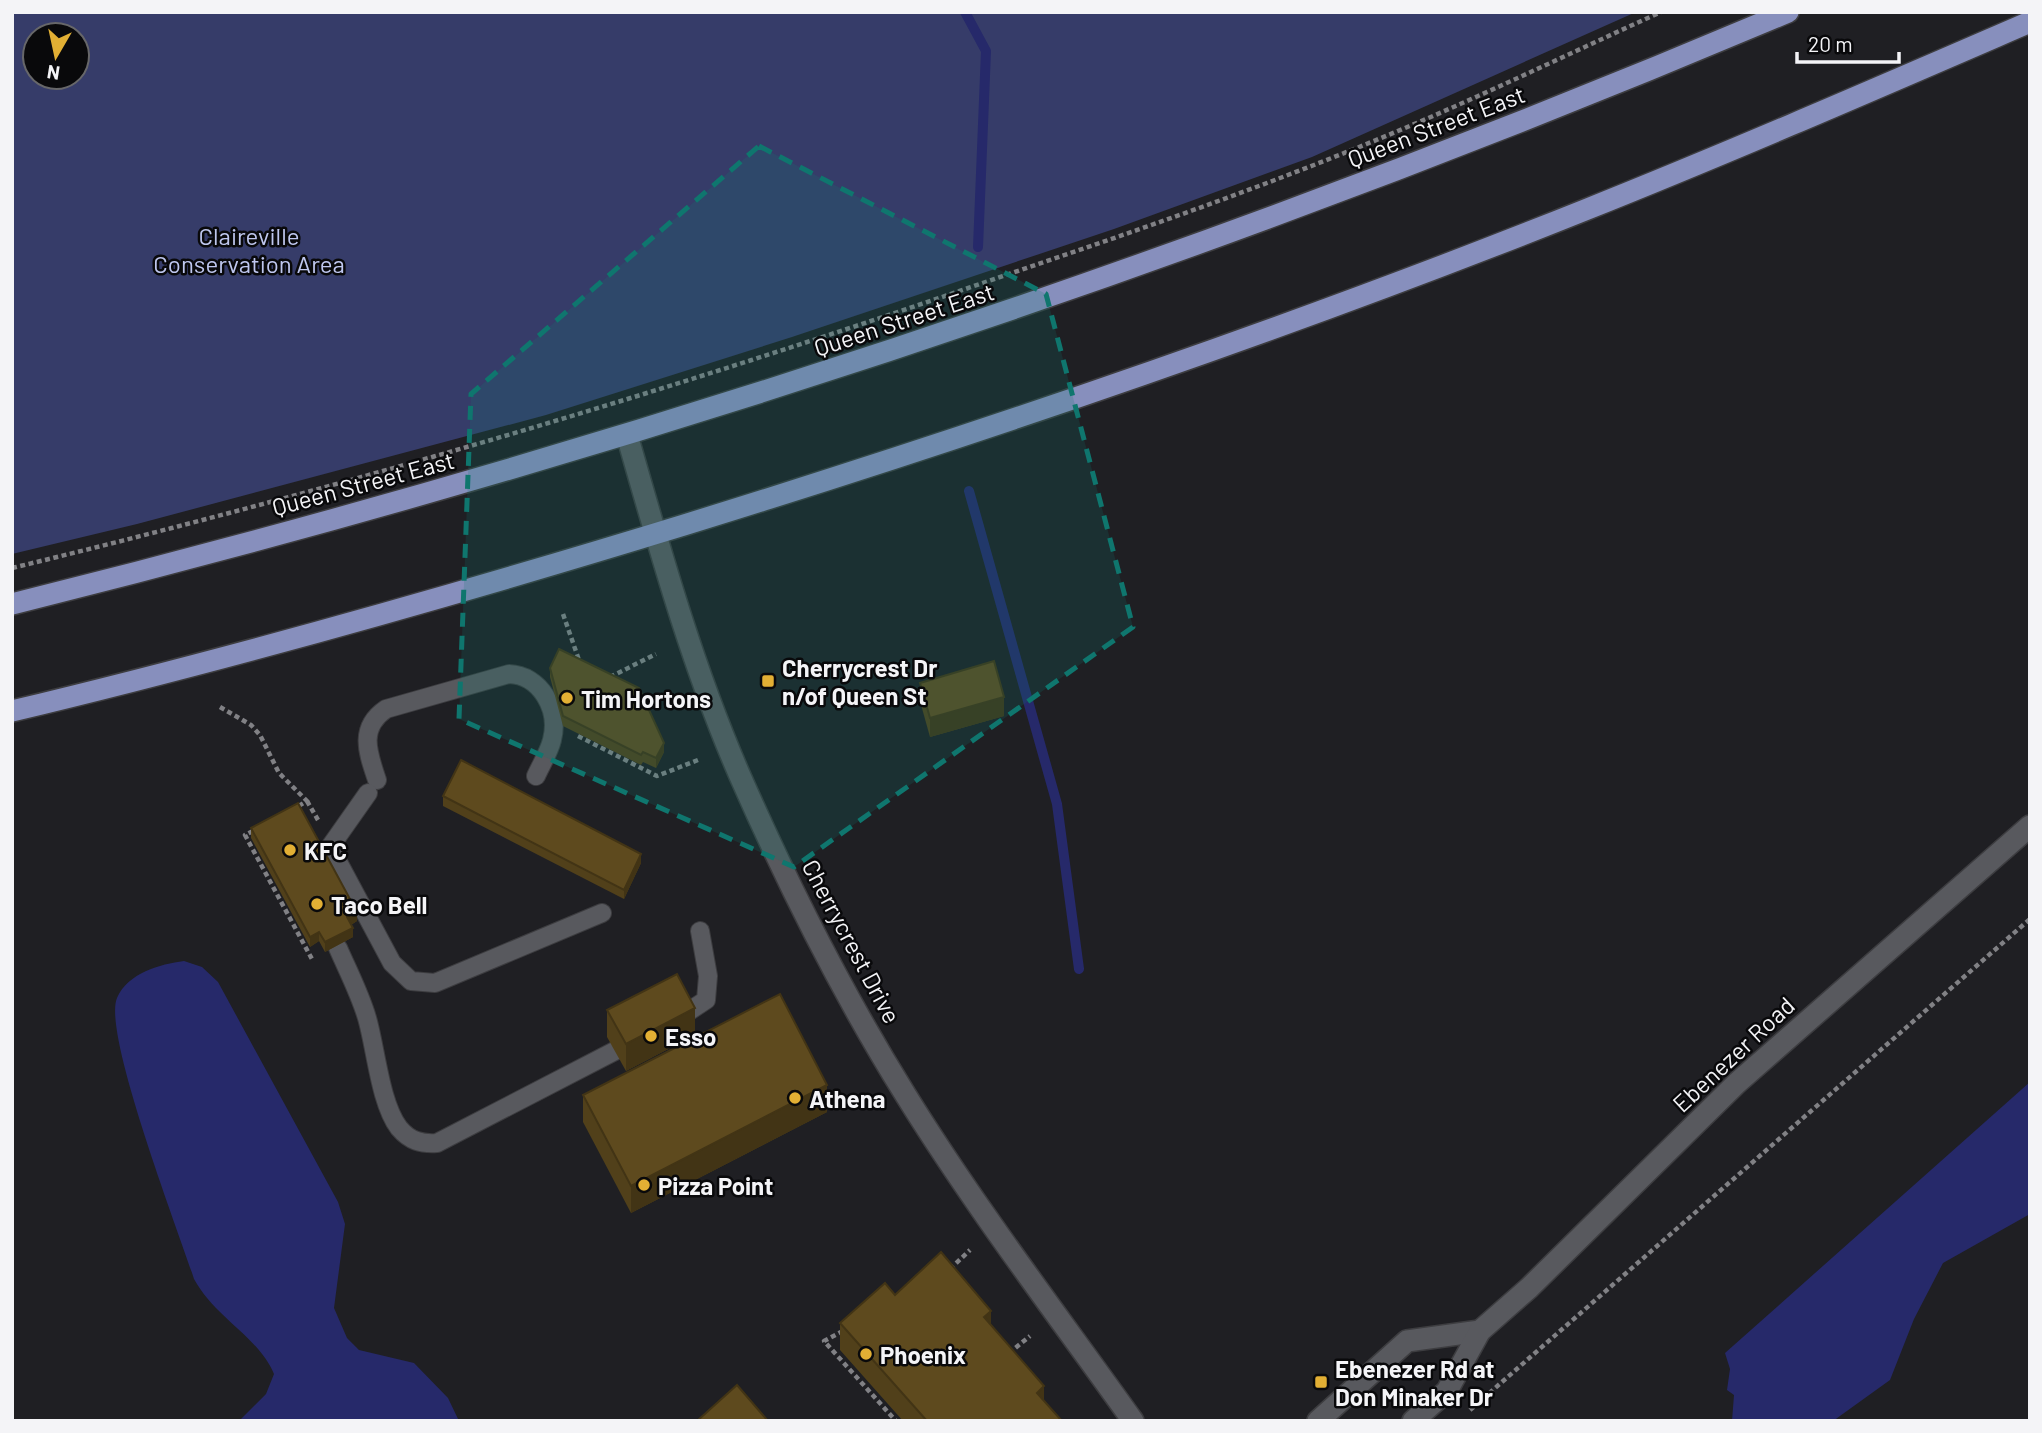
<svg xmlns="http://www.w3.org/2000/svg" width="2042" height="1433" font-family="Barlow,sans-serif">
	<rect width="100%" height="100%" fill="#1f1f23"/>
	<!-- green -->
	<path fill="#363c69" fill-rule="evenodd" d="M12,12H1636L1312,157L1114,229L792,337L546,415L137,524L12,554ZM35,35H77V77H35Z"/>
	<!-- water -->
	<g fill="#26296a">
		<path d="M184,961L202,967L218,982L338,1202L345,1224L334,1308L347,1338L359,1350L414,1363L448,1398L459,1421H239L266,1394L274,1374C258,1336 216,1319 194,1279C179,1232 102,1033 117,998C128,973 160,964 184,961Z"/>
		<path d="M2030,1082V1214L1943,1263L1914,1319L1890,1380L1833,1421H1732L1734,1395L1727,1390L1730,1369L1725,1353Z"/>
	</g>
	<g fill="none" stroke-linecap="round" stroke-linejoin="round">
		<!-- stream -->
		<g stroke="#26296a" stroke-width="10">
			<path d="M965,12L986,51L978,247"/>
			<path d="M969,491L1057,804L1079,969"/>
		</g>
		<defs>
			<g id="lane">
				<path d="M377,780C368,753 358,728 386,709L509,674C540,675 560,709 552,740C549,752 541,765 536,776"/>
				<path d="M368,793L330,847L392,963L411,981L435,983L602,913"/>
				<path d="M338,948C348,971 360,994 367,1018C376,1049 380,1103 399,1128C410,1141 421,1144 437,1143L636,1040"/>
				<path d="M674,1021L706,1000L708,976L700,931"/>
			</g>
			<g id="secondary">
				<path d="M627,435C660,550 692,666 740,776C788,885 842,993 905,1094C975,1207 1056,1313 1133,1421"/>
				<path d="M1318,1421L1407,1341L1480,1331"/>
				<path d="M1413,1421L1447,1391L1480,1331L1529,1288L1737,1083L2030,826"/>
			</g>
			<g id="primary">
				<path d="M12,604C619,453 1213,256 1788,12"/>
				<path d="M12,711C238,657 462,593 684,525C988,431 1290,328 1585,210C1735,150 1882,86 2030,22"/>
			</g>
		</defs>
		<!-- lane casing -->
		<use href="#lane" stroke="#3d3d40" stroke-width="20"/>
		<!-- secondary casing -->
		<use href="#secondary" stroke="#3d3d40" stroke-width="24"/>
		<!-- primary casing -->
		<use href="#primary" stroke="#3d3d40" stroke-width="24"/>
		<!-- path -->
		<g stroke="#818185" stroke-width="4.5" stroke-dasharray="5 3.5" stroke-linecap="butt">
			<path d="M12,568C347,487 678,389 1003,276C1130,233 1258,189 1381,138C1476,99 1568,54 1661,12"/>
			<path d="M563,614L580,663"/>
			<path d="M610,677L656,654"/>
			<path d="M220,707L251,725L260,735L279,773L307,801L295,808"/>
			<path d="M578,736L657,776L698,760"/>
			<path d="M307,801L318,820"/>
			<path d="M253,831L245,835L313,961"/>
			<path d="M950,1269L970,1250"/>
			<path d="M843,1331L824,1341L896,1421"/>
			<path d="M1009,1353L1030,1336"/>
			<path d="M1470,1410L2030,919"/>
		</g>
		<!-- lane -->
		<use href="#lane" stroke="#58595e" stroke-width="18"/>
		<!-- secondary -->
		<use href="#secondary" stroke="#58595e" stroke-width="21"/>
		<!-- primary -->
		<use href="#primary" stroke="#878fbd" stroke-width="21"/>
	</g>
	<!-- wall -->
	<g fill="#51401a">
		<path d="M550,668L664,752L656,768L643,762L641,765L563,726L550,677Z"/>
		<path d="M920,683L1004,716L930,737L920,701Z"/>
		<path d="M443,796L641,863L624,899L443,806Z"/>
		<path d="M251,828L357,921L351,925L353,937L325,952L319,941L310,947L251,838Z"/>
		<path d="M607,1010L695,1035L626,1071L607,1037Z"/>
		<path d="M583,1095L827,1112L631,1213L583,1122Z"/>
		<path d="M895,1295L991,1325L1044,1401L1062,1421H903L840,1350V1323Z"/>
	</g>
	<!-- shaded-wall -->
	<g fill="#423415">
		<path d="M1004,697V716L930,737V718Z"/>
		<path d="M664,743V752L656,768V758Z"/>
		<path d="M641,854V863L624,899V890Z"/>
		<path d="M357,912V921L347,927V917Z"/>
		<path d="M353,928V937L325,952V942Z"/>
		<path d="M319,932V941L310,947V937Z"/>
		<path d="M695,1008V1035L626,1071V1044Z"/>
		<path d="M827,1085V1112L631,1213V1186Z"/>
		<path d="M991,1311V1338L984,1317Z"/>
		<path d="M1044,1386V1413L1037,1393Z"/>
	</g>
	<!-- building -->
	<g fill="#5e4a1e" stroke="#423415" stroke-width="2">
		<path d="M559,649L639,688L664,743L656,758L643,752L641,755L563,716L550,668Z"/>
		<path d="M994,661L1004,697L930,718L920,683Z"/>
		<path d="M461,760L641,854L624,890L443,796Z"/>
		<path d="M298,803L357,912L347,917L353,928L325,942L319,932L310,937L251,828Z"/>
		<path d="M677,974L695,1008L626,1044L607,1010Z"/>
		<path d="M780,994L827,1085L631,1186L583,1095Z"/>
		<path d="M941,1252L991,1311L984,1317L1044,1386L1037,1393L1062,1421H927L840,1323L885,1283L895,1295Z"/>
		<path d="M737,1385L768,1421H697Z"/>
	</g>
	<!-- marked area -->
	<path fill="#0f766e" fill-opacity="0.2" stroke="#0f766e" stroke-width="5" stroke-dasharray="14 9" stroke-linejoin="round" d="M759,146L1046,294L1133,627L794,867L459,719L471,394Z"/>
	<!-- markers -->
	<g fill="#e2af34" stroke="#09090b" stroke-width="2.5">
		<rect x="761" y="674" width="14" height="14" rx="3.5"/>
		<circle cx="567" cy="698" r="7"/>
		<circle cx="290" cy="850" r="7"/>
		<circle cx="317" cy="904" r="7"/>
		<circle cx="651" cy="1036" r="7"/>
		<circle cx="795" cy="1098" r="7"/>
		<circle cx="644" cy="1185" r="7"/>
		<circle cx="866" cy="1354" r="7"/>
		<rect x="1314" y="1375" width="14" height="14" rx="3.5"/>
	</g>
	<g text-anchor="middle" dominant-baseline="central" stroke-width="5" stroke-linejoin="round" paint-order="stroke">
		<!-- street labels -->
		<g font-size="24" fill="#f4f4f7" stroke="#09090b">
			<text transform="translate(1436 126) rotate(-21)">Queen Street East</text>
			<text transform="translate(904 319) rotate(-18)">Queen Street East</text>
			<text transform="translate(363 483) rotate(-15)">Queen Street East</text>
			<text transform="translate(852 941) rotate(62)">Cherrycrest Drive</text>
			<text transform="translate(1733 1054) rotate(-43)">Ebenezer Road</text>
		</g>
		<!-- park labels -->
		<g font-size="24" fill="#bfc7ef" stroke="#09090b">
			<text x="249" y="235">Claireville<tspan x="249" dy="28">Conservation Area</tspan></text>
		</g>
		<!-- poi labels -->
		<g font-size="24" font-weight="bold" fill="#f4f4f7" stroke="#09090b" text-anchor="start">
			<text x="782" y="667">Cherrycrest Dr<tspan x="782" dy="28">n/of Queen St</tspan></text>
			<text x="581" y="698">Tim Hortons</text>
			<text x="304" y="850">KFC</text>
			<text x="331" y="904">Taco Bell</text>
			<text x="665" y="1036">Esso</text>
			<text x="809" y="1098">Athena</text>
			<text x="658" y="1185">Pizza Point</text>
			<text x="880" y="1354">Phoenix</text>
			<text x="1335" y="1368">Ebenezer Rd at<tspan x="1335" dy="28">Don Minaker Dr</tspan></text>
		</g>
	</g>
	<!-- border -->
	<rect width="2042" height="1433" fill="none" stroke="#f4f4f7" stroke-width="28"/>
	<!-- north arrow -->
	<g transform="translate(56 56) rotate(189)"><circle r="33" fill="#09090b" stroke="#676769" stroke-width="2"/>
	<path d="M0-5L12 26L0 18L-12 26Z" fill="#e2af34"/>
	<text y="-10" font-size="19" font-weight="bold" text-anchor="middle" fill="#f4f4f7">N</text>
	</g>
	<!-- scale -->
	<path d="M1797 52v10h102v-10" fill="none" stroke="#f4f4f7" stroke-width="3.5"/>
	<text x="1808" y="52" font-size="21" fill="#f4f4f7" stroke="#09090b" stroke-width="5" paint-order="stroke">20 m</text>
</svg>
